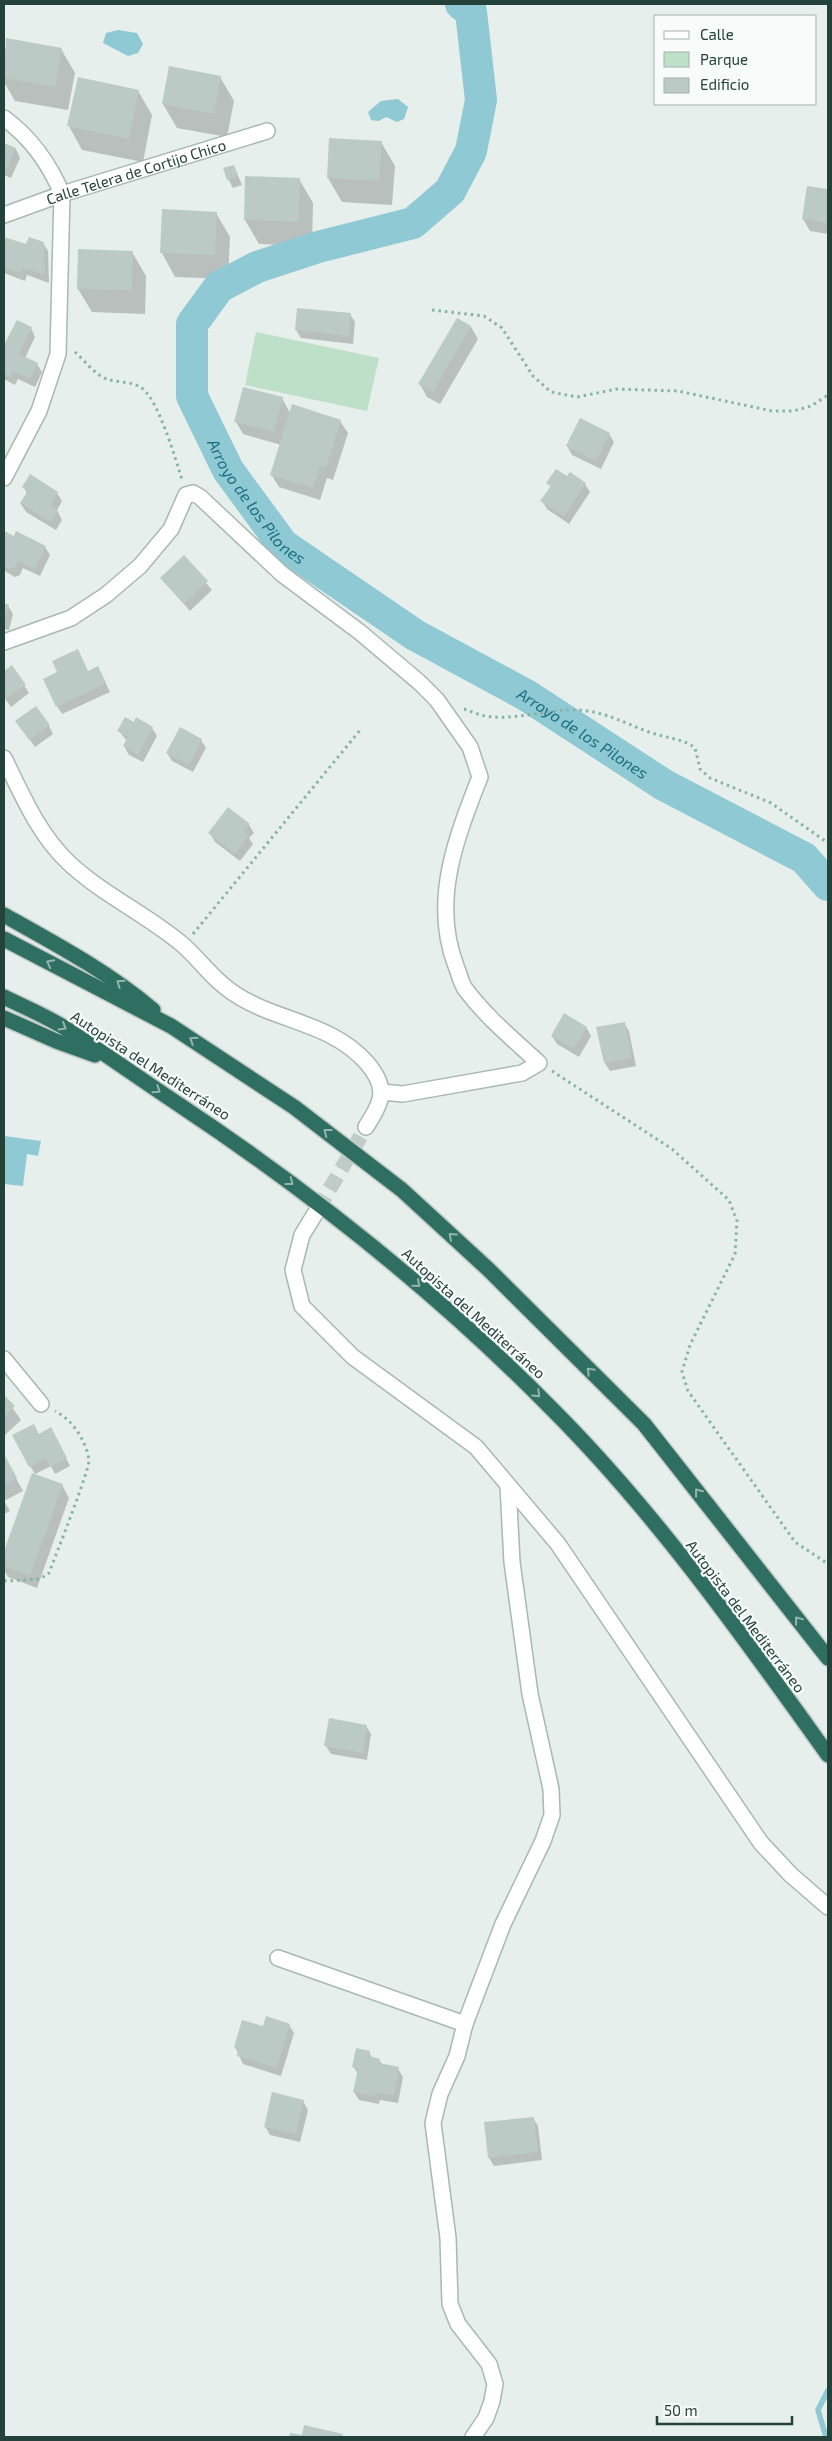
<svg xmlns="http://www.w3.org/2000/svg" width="832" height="2441" font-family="'Exo 2',sans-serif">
	<rect width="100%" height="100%" fill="#e6efeb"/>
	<!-- green -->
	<path fill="#bfe0c8" d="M256,332L379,358L367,411L245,385Z"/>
	<!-- water -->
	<g fill="#8ec9d4">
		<path d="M118,30L137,33L143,44L138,53L128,56L103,43L106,33Z"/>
		<path d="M398,99L408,107L404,119L397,122L386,117L379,121L371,120L368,112L381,101Z"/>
		<path d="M4,1136L41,1141L38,1156L27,1154L23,1186L4,1184Z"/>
	</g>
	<!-- shadow -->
	<g fill="#0003">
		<path d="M7,40L61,49L75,73L68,110L15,101L4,82V61Z"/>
		<path d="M220,77L234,101L227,137L177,128L163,104Z"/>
		<path d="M138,91L152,115L143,162L82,150L69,126Z"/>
		<path d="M381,142L395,166L392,205L342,202L328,178Z"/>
		<path d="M4,144L16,149L20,158L11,178L4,175Z"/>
		<path d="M234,166L242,185L233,188L228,179Z"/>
		<path d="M247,177L299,179L313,203L312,246L259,244L245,220Z"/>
		<path d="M808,187L828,190V234L810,231L803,219Z"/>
		<path d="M216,213L230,237L228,279L175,277L162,253Z"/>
		<path d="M4,238L27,246L43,243L48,251L49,283L27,275L25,281L4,273Z"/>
		<path d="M132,252L146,276L145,314L92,312L78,289Z"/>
		<path d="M298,309L350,314L355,322L353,344L301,338L296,330Z"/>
		<path d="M457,319L471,327L478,339L440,404L427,397L420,384Z"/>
		<path d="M31,328L35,337L25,358L37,364L42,372L35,387L18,379L15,385L4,379V346Z"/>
		<path d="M282,398L290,413L340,421L348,433L333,480L327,478L320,500L279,487L271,474L281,445L243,434L236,422Z"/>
		<path d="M609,434L614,442L601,469L572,455L567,446Z"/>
		<path d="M567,478L585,484L590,492L569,524L547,509L542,501L551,488L548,483Z"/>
		<path d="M24,487L57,493L62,501L57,510L62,520L56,530L26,512L21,504L27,494Z"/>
		<path d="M4,533L45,547L50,555L40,576L23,568L20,575L15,577L6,572L4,568Z"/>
		<path d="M184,557L212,590L190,611L161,578Z"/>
		<path d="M4,605L8,606L13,614L9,630L4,629Z"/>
		<path d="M12,667L29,693L11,707L4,697V673Z"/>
		<path d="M88,672L102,676L110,692L62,714L57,706Z"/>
		<path d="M134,723L152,728L157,736L143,762L129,755L124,746L127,741L119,731Z"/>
		<path d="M49,726L53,734L35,747L22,729Z"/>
		<path d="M201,740L206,748L193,772L172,761L167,753Z"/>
		<path d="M249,825L254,833L249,838L253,844L240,861L215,842L210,833Z"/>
		<path d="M624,1023L629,1031L636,1066L610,1071L605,1063L598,1028Z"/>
		<path d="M586,1027L591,1036L579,1057L557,1044L552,1036Z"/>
		<path d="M4,1396L21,1420L4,1436Z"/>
		<path d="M39,1435L55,1437L70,1466L55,1474L51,1466L35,1474L30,1466Z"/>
		<path d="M4,1456L23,1491L4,1501L10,1511L4,1514Z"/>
		<path d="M33,1475L62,1485L69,1498L37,1588L8,1577L4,1570V1555Z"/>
		<path d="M366,1726L371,1734L367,1760L331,1754L326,1746Z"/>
		<path d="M289,2025L294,2033L281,2076L243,2064L235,2047L264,2027Z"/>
		<path d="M369,2052L372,2058L379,2060L383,2065L398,2069L403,2077L398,2103L380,2100L379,2104L359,2100L354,2092L358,2075L354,2067Z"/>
		<path d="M303,2101L308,2110L300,2142L270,2135L265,2126Z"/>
		<path d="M533,2118L538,2126L542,2160L494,2166L489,2158Z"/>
		<path d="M291,2434L302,2437L342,2435L343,2437H290Z"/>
	</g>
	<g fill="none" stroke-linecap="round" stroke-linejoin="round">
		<!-- stream -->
		<path stroke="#8ec9d4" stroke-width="5.5" d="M826,2437L818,2410L828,2390"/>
		<!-- river -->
		<path stroke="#8ec9d4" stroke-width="32" id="s1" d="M461,4L471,12L481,100L471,151L450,191L413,223L318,247L257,267L219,287L192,324V396L228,470L283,545L415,635L526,695L664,785L804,858L828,885"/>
	</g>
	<!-- building -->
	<g fill="#bbcac4">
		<path d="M6,38L62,48L55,87L4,78Z"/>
		<path d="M169,66L221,76L214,114L162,104Z"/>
		<path d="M78,77L139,90L129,139L67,126Z"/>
		<path d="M329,138L382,141L379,181L327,178Z"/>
		<path d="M4,143L16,148L6,171L4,170Z"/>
		<path d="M234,165L238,176L227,180L223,168Z"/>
		<path d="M245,176L300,178L299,222L244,220Z"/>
		<path d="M807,186L828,189V223L802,219Z"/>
		<path d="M162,209L217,212L215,255L160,253Z"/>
		<path d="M4,237L26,244L29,237L44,242L45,275L23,268L21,273L4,267Z"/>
		<path d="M78,249L133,251L132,290L77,289Z"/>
		<path d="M297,308L351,313L349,336L295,330Z"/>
		<path d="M457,318L471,326L433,392L418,384Z"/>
		<path d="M17,320L32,327L19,354L38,363L30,379L13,371L10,377L4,374V345Z"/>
		<path d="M243,387L283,397L274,432L234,422Z"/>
		<path d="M292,404L341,420L326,468L320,466L313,488L270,475Z"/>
		<path d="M580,418L610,433L596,461L566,446Z"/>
		<path d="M556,469L567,476L570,472L586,483L564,516L540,501L551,486L546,483Z"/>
		<path d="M30,474L58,492L50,506L58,510L51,522L20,503L28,491L22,487Z"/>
		<path d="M4,531L14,536L16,531L46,546L35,569L18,561L16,567L9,569L4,566Z"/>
		<path d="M184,555L208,581L184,604L160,578Z"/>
		<path d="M4,603L9,605L4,623Z"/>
		<path d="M78,649L88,671L98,666L106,683L56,707L43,679L57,672L52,661Z"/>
		<path d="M12,665L26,685L5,699L4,671Z"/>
		<path d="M36,706L50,725L29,740L15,721Z"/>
		<path d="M125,717L134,722L136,717L153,727L138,755L123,746L128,737L117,731Z"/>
		<path d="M180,727L202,739L189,765L166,753Z"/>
		<path d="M228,807L250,824L244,831L249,835L235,854L208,833Z"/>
		<path d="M564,1013L587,1027L574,1049L551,1036Z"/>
		<path d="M625,1022L632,1058L604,1063L596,1027Z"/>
		<path d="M4,1395L15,1406L4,1417Z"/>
		<path d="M34,1424L39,1434L51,1427L67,1458L50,1467L45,1458L29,1467L12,1435Z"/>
		<path d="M4,1454L17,1478L4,1485Z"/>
		<path d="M32,1473L63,1484L30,1576L4,1566V1551Z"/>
		<path d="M329,1718L367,1725L363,1753L324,1746Z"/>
		<path d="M266,2016L290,2024L277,2068L237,2056L239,2049L234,2047L242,2020L263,2026Z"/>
		<path d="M356,2048L370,2051L369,2056L380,2059L379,2063L399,2067L394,2096L376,2092L375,2096L353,2092L358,2069L352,2067Z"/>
		<path d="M272,2092L304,2100L296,2134L264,2127Z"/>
		<path d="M534,2117L538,2152L488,2158L484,2122Z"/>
		<path d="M304,2425L343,2434L342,2437H289L290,2433L302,2435Z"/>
	</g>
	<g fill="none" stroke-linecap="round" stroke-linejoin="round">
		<!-- minor-tunnel -->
		<path stroke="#bfccc8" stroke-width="15" stroke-dasharray="15 8" stroke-linecap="butt" d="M318,1209L366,1127"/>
		<defs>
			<g id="minor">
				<path d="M4,118C30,137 50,165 62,194L58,354L39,411L4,478"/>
				<path id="s2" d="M4,215L62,194L267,131"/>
				<path d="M4,642L71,618L106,595L140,566L171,529L186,495L193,493L200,497L282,574L361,633L419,682L437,700L470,747L480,777C456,838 431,901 456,966C459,973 461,984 466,990C487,1018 514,1040 539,1063L522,1073L403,1094L381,1092"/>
				<path d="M4,758C22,795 39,835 69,863C103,895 148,915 183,945C201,961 214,981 235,994C277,1022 331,1022 367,1063C389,1089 382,1101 366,1127"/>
				<path d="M318,1209L302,1235L293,1270L302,1306L353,1357L476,1447L558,1544L761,1843L791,1875L828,1907"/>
				<path d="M4,1359L41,1404"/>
				<path d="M278,1958L465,2024"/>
				<path d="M473,2437L486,2418L492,2401L495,2384L489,2364L458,2324L450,2304L448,2238L433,2123L440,2094L457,2056L465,2024L503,1924L543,1841L552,1815L551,1789L530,1694L512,1562L508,1486"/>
			</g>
			<g id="highway">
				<path d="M4,915C56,944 108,972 153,1010"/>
				<path d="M4,939L171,1026L294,1107L402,1190L488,1269L644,1424L828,1658"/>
				<path d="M4,997C24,1007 46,1016 65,1028C103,1052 140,1079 178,1104C312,1193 439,1294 552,1409C656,1513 743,1636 828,1755"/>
				<path d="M4,1018L56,1041L95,1055"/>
			</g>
		</defs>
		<!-- minor casing -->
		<use href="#minor" stroke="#a8b8b2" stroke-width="18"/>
		<!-- highway casing -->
		<use href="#highway" stroke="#c2cac8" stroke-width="18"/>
		<!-- path -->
		<g stroke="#86b3a5" stroke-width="3" stroke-dasharray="2.5 4" stroke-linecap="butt">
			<path d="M432,310L484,316L502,328L533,376L551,392L577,397L617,389L678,391L772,411H793L811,406L828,395"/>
			<path d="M75,352C84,360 95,375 107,379C118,383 134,381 143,389C159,402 176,460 182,480"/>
			<path d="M464,709C471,711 478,715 486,716C515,721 546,709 577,710C604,711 624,723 649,732C665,738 682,738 695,748L700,769L710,778L771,803L828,843"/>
			<path d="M193,934L361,729"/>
			<path d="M552,1071L672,1149L729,1200L737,1221L735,1254L690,1345L682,1372L688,1391L795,1542L828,1564"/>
			<path d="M4,1581L40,1579L49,1573C55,1557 90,1469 89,1460C86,1441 73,1420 55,1411"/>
		</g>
		<!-- minor -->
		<use href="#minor" stroke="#fff" stroke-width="15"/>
		<!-- highway -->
		<use href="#highway" stroke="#2f6f62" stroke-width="15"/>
	</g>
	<!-- one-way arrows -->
	<defs><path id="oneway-chevron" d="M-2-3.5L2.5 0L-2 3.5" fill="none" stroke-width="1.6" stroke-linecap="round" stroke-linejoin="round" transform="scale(1.25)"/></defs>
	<g stroke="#93b5ae">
		<use href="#oneway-chevron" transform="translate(50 963) rotate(-152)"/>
		<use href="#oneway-chevron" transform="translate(120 983) rotate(-145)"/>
		<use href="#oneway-chevron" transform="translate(63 1027) rotate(31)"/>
		<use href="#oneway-chevron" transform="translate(193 1040) rotate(-147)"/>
		<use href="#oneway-chevron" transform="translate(157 1090) rotate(33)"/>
		<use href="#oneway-chevron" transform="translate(327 1132) rotate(-142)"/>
		<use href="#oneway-chevron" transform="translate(290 1182) rotate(37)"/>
		<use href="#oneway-chevron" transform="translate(452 1236) rotate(-138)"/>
		<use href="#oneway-chevron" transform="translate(417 1284) rotate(40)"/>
		<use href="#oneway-chevron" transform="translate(590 1371) rotate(-135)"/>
		<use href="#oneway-chevron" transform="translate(537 1394) rotate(44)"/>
		<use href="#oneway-chevron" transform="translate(698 1492) rotate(-128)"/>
		<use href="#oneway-chevron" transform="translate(798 1620) rotate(-128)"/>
	</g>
	<g text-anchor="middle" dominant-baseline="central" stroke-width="4.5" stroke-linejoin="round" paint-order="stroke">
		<!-- street labels -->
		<g font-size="15" fill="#24423a" stroke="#f7fbf9">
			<text stroke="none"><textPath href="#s2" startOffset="139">Calle Telera de Cortijo Chico</textPath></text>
			<text transform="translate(151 1065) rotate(33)">Autopista del Mediterráneo</text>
			<text transform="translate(474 1313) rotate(42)">Autopista del Mediterráneo</text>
			<text transform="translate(746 1616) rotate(53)">Autopista del Mediterráneo</text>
		</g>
		<!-- water labels -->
		<g font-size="16" font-style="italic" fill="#1c6f80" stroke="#f7fbf9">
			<text stroke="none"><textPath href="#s1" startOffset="695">Arroyo de los Pilones</textPath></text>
			<text stroke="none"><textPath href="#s1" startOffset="1100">Arroyo de los Pilones</textPath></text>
		</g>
	</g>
	<!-- border -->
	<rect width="832" height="2441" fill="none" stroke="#24423a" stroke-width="10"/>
	<!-- legend -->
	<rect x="654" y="15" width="162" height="90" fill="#f7fbf9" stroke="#a3b1ad"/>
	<rect x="664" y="31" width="25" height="8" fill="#ffffff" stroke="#a3b1ad"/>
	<text x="700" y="40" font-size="15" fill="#24423a">Calle</text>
	<rect x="664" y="52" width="25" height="15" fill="#bfe0c8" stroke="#a3b1ad"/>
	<text x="700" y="65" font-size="15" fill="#24423a">Parque</text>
	<rect x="664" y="78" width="25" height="15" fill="#bbcac4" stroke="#a3b1ad"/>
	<text x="700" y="90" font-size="15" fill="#24423a">Edificio</text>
	<!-- scale -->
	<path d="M657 2416v8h135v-8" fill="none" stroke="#24423a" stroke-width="2.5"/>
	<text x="664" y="2416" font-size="15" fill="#24423a" stroke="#f7fbf9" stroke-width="4" paint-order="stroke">50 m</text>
</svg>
